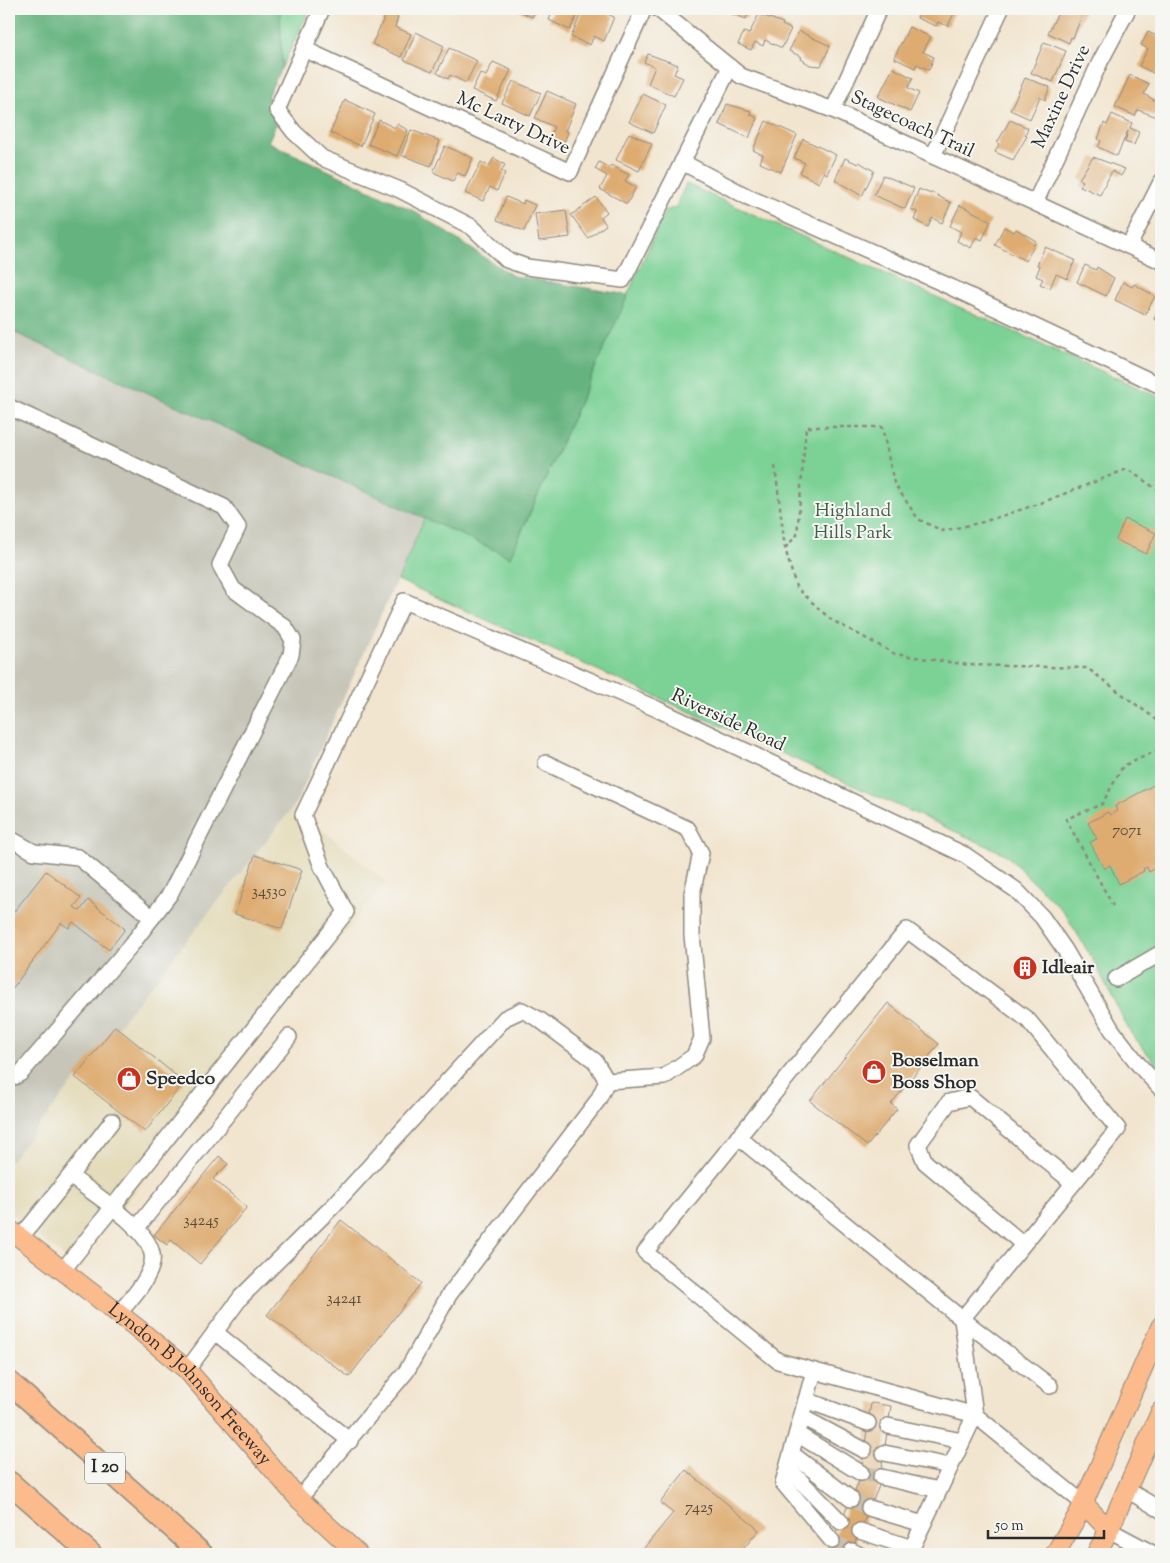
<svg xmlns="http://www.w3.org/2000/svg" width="1170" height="1563" font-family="'Sorts Mill Goudy',serif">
	<rect width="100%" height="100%" fill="#f6f6f2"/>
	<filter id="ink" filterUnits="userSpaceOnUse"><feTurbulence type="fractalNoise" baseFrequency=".02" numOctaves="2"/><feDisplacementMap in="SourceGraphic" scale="10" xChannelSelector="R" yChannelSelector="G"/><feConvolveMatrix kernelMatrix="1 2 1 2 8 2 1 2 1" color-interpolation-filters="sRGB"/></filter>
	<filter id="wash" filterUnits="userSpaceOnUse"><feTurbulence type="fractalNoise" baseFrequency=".0096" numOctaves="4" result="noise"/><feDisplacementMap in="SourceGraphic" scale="20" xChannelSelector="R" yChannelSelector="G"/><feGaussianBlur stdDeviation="1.12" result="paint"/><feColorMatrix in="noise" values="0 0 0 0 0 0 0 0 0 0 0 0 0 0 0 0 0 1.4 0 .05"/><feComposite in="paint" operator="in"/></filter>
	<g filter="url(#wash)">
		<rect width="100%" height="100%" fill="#f2e5cf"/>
		<!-- built -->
		<path fill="#e4dbba" d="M294,807L386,882L75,1266L9,1212V1161Z"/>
		<!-- industrial -->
		<path fill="#c6c5b8" d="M9,330L425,518L295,805L9,1163Z"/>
		<!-- green -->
		<g fill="#7cd195" stroke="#547e60">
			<path d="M280,9H310L282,67Z"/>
			<path d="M686,184L1161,398V1070L1130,1032L1096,965L1064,912L1005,854L398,580L425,517L513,551L665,211L676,207Z"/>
		</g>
		<!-- forest -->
		<path fill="#65b37e" stroke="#486f54" d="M9,9H280L282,67L267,96L285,104L268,142L412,210L513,276L628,295L510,557L9,330Z"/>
		<g id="blocks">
			<!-- building -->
			<g fill="#deac71">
				<path d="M515,9H536L532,17Z"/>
				<path d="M550,9H580L570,30L549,20L553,10Z"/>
				<path d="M583,9H597L614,17L604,41L594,36L590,45L571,37Z"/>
				<path d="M720,9H750L746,19Z"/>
				<path d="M921,9H950L955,11L948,26L938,22L936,26L917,18Z"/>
				<path d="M1060,9H1079L1084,11L1073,38L1071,37L1069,43L1048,33Z"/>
				<path d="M387,12L398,17L395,27L411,34L401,57L372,44Z"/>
				<path d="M759,14L783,23L782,25L791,29L782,48L765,40L763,46L755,42L751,50L738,44L744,32L749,34Z"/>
				<path d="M909,27L931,37L923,52L934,57L929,70L917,64L915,68L894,58Z"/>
				<path d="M799,31L830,46L821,66L810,65L801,59L802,57L789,51Z"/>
				<path d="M416,32L444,46L432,72L404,60Z"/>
				<path d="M1148,32L1161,38V65L1157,75L1139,66L1148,49L1141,45Z"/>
				<path d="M1044,42L1066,51L1053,82L1031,73Z"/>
				<path d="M449,48L477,61L466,83L450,75L448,79L437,73Z"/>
				<path d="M648,54L678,65L674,74L683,78L674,96L648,84L655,67L644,62Z"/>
				<path d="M493,62L511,70L496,101L472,90L480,73L486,76Z"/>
				<path d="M893,68L913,78L908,88L919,93L910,112L878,97Z"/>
				<path d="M1130,75L1149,84L1144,94L1161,104L1160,118L1138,110L1135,116L1115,107Z"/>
				<path d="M1025,78L1050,87L1045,100L1040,97L1030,119L1010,110Z"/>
				<path d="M513,81L541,93L530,116L502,103Z"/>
				<path d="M547,91L576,104L565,131L568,132L563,145L549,139L554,127L535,118Z"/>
				<path d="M643,94L666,105L653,133L629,122Z"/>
				<path d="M345,100L375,114L361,146L330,133Z"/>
				<path d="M727,104L751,111L750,114L757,118L749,138L719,124Z"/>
				<path d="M1112,114L1132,123L1130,128L1139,132L1134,145L1125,142L1128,131L1117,156L1098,147L1101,141L1098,139L1104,123L1107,125Z"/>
				<path d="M379,120L395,128L397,124L408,130L397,156L368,144Z"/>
				<path d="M1010,120L1028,128L1025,135L1027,136L1013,160L995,152L999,144L997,143Z"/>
				<path d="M766,121L797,135L781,172L760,163L763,155L753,150Z"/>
				<path d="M411,130L440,141L431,166L401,155Z"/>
				<path d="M629,133L652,144L639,171L616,160Z"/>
				<path d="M803,139L836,155L827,174L824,172L819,183L800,173L805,163L794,158Z"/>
				<path d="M445,146L473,158L465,176L457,173L453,181L433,172Z"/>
				<path d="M1093,157L1125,169L1121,176L1112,171L1100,195L1080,186L1083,181L1079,179Z"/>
				<path d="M494,158L505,165L501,171L505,173L497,191L490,187L483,201L465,193L481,162L489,166Z"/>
				<path d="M845,158L858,164L859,162L874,171L862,196L835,180Z"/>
				<path d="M599,162L609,168L611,165L629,175L625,181L636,187L627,204L600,189L607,176L595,169Z"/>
				<path d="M883,175L914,188L905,209L874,195Z"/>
				<path d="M919,189L931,194V192L951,203L942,223L932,218L928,227L914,220L917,212L911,209Z"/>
				<path d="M506,197L523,204L524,200L535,205L524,231L497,220Z"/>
				<path d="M596,197L607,212L601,217L606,225L588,238L571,215Z"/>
				<path d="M960,205L991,221L982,240L976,237L971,248L957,241L961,232L950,226Z"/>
				<path d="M566,210L570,237L539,241L535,214Z"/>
				<path d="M1004,227L1014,232L1016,229L1036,241L1026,261L995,245Z"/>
				<path d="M1045,247L1075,260L1067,279L1056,274L1050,288L1040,284L1043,279L1036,276L1040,266L1037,265Z"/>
				<path d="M1085,265L1096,270L1097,267L1114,278L1106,296L1077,282Z"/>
				<path d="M1123,282L1132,287L1134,284L1155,296L1145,315L1115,300Z"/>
				<path d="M1161,305V323L1154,319Z"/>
				<path d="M1125,519L1156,533L1146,554L1116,540Z"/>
				<path d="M1161,781V865L1149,872L1147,867L1143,869L1144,871L1119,884L1110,865L1104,869L1090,842L1097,839L1088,823L1108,812L1110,815L1117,811L1115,806Z"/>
				<path d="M255,855L302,870L282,929L235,914Z"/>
				<path d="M46,871L81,898L74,907L80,911L88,900L125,929L109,950L73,922L69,928L61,923L9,993V918Z"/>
				<path d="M1022,958L1035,971L1027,979L1014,966Z"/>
				<path d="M888,1003L939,1044L891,1104L897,1109L867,1146L810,1101Z"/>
				<path d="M115,1026L184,1082L145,1132L75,1077Z"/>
				<path d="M219,1156L228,1164L213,1179L247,1207L200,1264L171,1240L167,1245L154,1235Z"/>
				<path d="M341,1220L421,1283L349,1377L267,1315Z"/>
				<path d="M871,1403L891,1406L879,1486L850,1554H832L827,1552L860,1479Z"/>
				<path d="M686,1470L759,1530L739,1554H639L673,1513L660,1503Z"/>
			</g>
		</g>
	</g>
	<g filter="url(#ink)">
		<use href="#blocks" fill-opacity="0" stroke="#8e887d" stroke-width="1"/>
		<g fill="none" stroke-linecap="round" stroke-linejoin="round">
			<!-- minor-tunnel -->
			<g stroke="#cac0ae" stroke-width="15" stroke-dasharray="15 8" stroke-linecap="butt">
				<path d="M861,1473L881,1477"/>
				<path d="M851,1499L869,1508"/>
				<path d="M832,1541L852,1551"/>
			</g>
			<defs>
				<g id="minor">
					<path d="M322,9L277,110L294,132L322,158L400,190L472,227L507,260L527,267L623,280L730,67"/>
					<path d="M658,9L741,76L833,110L1161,261"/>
					<path d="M304,49L570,172L644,9"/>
					<path d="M833,110L879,9"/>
					<path d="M933,156L1001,9"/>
					<path d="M682,162L748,197L942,283L1161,386"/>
					<path d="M1035,203L1100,62L1128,9"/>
					<path d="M1129,246L1161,182"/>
					<path d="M9,407L224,507L238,527L220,565L233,589L285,627L293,640L291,655L170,894L132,944L21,1073L14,1077L9,1076"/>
					<path d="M546,763L688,829L701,853L692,894V935L702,1038L694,1056L664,1077L607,1081"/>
					<path d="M9,838L34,852L78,857L152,918"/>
					<path d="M1116,979L1161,953"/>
					<path d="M738,1137L962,1319L1050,1386"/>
					<path d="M70,1176L112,1121"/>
					<path d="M136,1229L289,1037"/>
					<path d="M21,1237L70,1176C92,1193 147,1226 152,1254C156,1273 130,1300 119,1313"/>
					<path d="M1023,1244L925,1162L918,1145L949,1102L970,1097L1073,1183"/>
					<path d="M63,1270L346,912L322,867L303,815L404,601L657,709L965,855L1016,890L1042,917L1065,950L1112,1030L1139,1065L1161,1089"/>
					<path d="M215,1332L350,1441"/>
					<path d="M187,1370L241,1297L334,1205L505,1018L522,1010L540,1020L595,1061L607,1081L598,1100L449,1295L406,1372L299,1499"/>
					<path d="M814,1371L783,1483L832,1541"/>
					<path d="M806,1400L868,1423"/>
					<path d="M802,1417L864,1450"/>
					<path d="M888,1426L962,1441"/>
					<path d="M797,1434L861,1473"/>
					<path d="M884,1453L950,1466"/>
					<path d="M792,1454L851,1499"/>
					<path d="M788,1468L841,1522"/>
					<path d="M881,1477L939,1490"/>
					<path d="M1127,1490L1161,1510"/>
					<path d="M869,1508L923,1524"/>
					<path d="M1109,1530L1154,1554"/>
					<path d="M860,1531L912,1548"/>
					<path d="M852,1551L858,1554"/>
					<path d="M909,1554L975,1415L778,1361L645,1252L907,930L1028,1020L1118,1129L962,1319L975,1415L1083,1503"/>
				</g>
				<g id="major">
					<path id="s1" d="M9,1229L137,1328L187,1370L299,1499L358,1554"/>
					<path d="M1083,1503L1109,1530"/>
					<path d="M1055,1554L1079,1513L1161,1326"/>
					<path d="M1096,1554L1109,1530L1161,1411"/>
				</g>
				<g id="highway">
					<path d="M9,1382L202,1554"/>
					<path d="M9,1482L91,1554"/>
				</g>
			</defs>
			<!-- minor casing -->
			<use href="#minor" stroke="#8e887d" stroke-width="18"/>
			<!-- major casing -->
			<use href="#major" stroke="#8e887d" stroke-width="21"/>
			<!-- highway casing -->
			<use href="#highway" stroke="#8e887d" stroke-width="24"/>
			<!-- path -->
			<g stroke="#8e887d" stroke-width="2.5" stroke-dasharray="4 4" stroke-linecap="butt">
				<path d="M775,466L785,548L796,587L830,619L895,654L969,665L1087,668L1161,723"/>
				<path d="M785,548L797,535L806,427H882L894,483L918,519L943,531L983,522L1041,503L1127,469L1161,492"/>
				<path d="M1113,906L1066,819L1102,804L1123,766L1161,749"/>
			</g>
			<!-- minor -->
			<use href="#minor" stroke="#fff" stroke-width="15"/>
			<!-- major -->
			<use href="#major" stroke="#fbbb8c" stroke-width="19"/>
			<!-- highway -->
			<use href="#highway" stroke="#fbbb8c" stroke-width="21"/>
		</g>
	</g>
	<!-- icons -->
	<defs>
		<symbol id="building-disc" viewBox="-11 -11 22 22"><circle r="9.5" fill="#c8321e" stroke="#f6f6f2"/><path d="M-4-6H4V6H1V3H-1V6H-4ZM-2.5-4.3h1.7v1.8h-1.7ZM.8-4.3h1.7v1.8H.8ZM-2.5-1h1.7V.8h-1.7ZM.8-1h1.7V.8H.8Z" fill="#fff"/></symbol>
		<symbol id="shop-disc" viewBox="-11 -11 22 22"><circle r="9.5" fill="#c8321e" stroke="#f6f6f2"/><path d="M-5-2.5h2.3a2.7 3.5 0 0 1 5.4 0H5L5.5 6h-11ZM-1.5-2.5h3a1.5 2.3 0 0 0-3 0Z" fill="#fff"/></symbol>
	</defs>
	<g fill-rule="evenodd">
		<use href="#building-disc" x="1011" y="954" width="28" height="28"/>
		<use href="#shop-disc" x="860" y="1058" width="28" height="28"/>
		<use href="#shop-disc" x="115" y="1065" width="28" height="28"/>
	</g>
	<g text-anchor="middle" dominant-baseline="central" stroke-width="4" stroke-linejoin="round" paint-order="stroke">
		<!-- number labels -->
		<g font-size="16" fill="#584b3c">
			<text x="1127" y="831">7071</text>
			<text x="269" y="892">34530</text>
			<text x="201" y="1221">34245</text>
			<text x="344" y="1299">34241</text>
			<text x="699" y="1508">7425</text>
		</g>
		<!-- shield labels -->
		<rect fill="#f6f6f2" stroke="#686867" stroke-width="1" x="85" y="1452.5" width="40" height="31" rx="4"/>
		<g font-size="18" font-weight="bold" fill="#2b2b2b">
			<text x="105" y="1468">I 20</text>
		</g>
		<!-- street labels -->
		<g font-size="19" fill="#2b2b2b" stroke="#f6f6f2">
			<text transform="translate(1062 97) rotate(-65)">Maxine Drive</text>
			<text transform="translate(513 124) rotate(25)">Mc Larty Drive</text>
			<text transform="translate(912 125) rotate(25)">Stagecoach Trail</text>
			<text transform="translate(728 721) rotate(25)">Riverside Road</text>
			<text stroke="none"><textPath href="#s1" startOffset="239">Lyndon B Johnson Freeway</textPath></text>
		</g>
		<!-- park labels -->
		<g font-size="19" fill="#435d4b" stroke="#f6f6f2">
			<text x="853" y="511">Highland<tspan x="853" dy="22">Hills Park</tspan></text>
		</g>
		<!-- poi labels -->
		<g font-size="19" font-weight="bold" fill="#2b2b2b" stroke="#f6f6f2" text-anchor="start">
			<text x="1042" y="968">Idleair</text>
			<text x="892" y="1061">Bosselman<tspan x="892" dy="22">Boss Shop</tspan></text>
			<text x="146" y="1079">Speedco</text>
		</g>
	</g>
	<!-- margin -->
	<rect width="1170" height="1563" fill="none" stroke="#f6f6f2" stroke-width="30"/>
	<!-- scale -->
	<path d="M988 1530v8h116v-8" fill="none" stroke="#2b2b2b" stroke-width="2.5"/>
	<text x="995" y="1530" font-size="15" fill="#2b2b2b" stroke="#f6f6f2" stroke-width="4" paint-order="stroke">50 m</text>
</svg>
